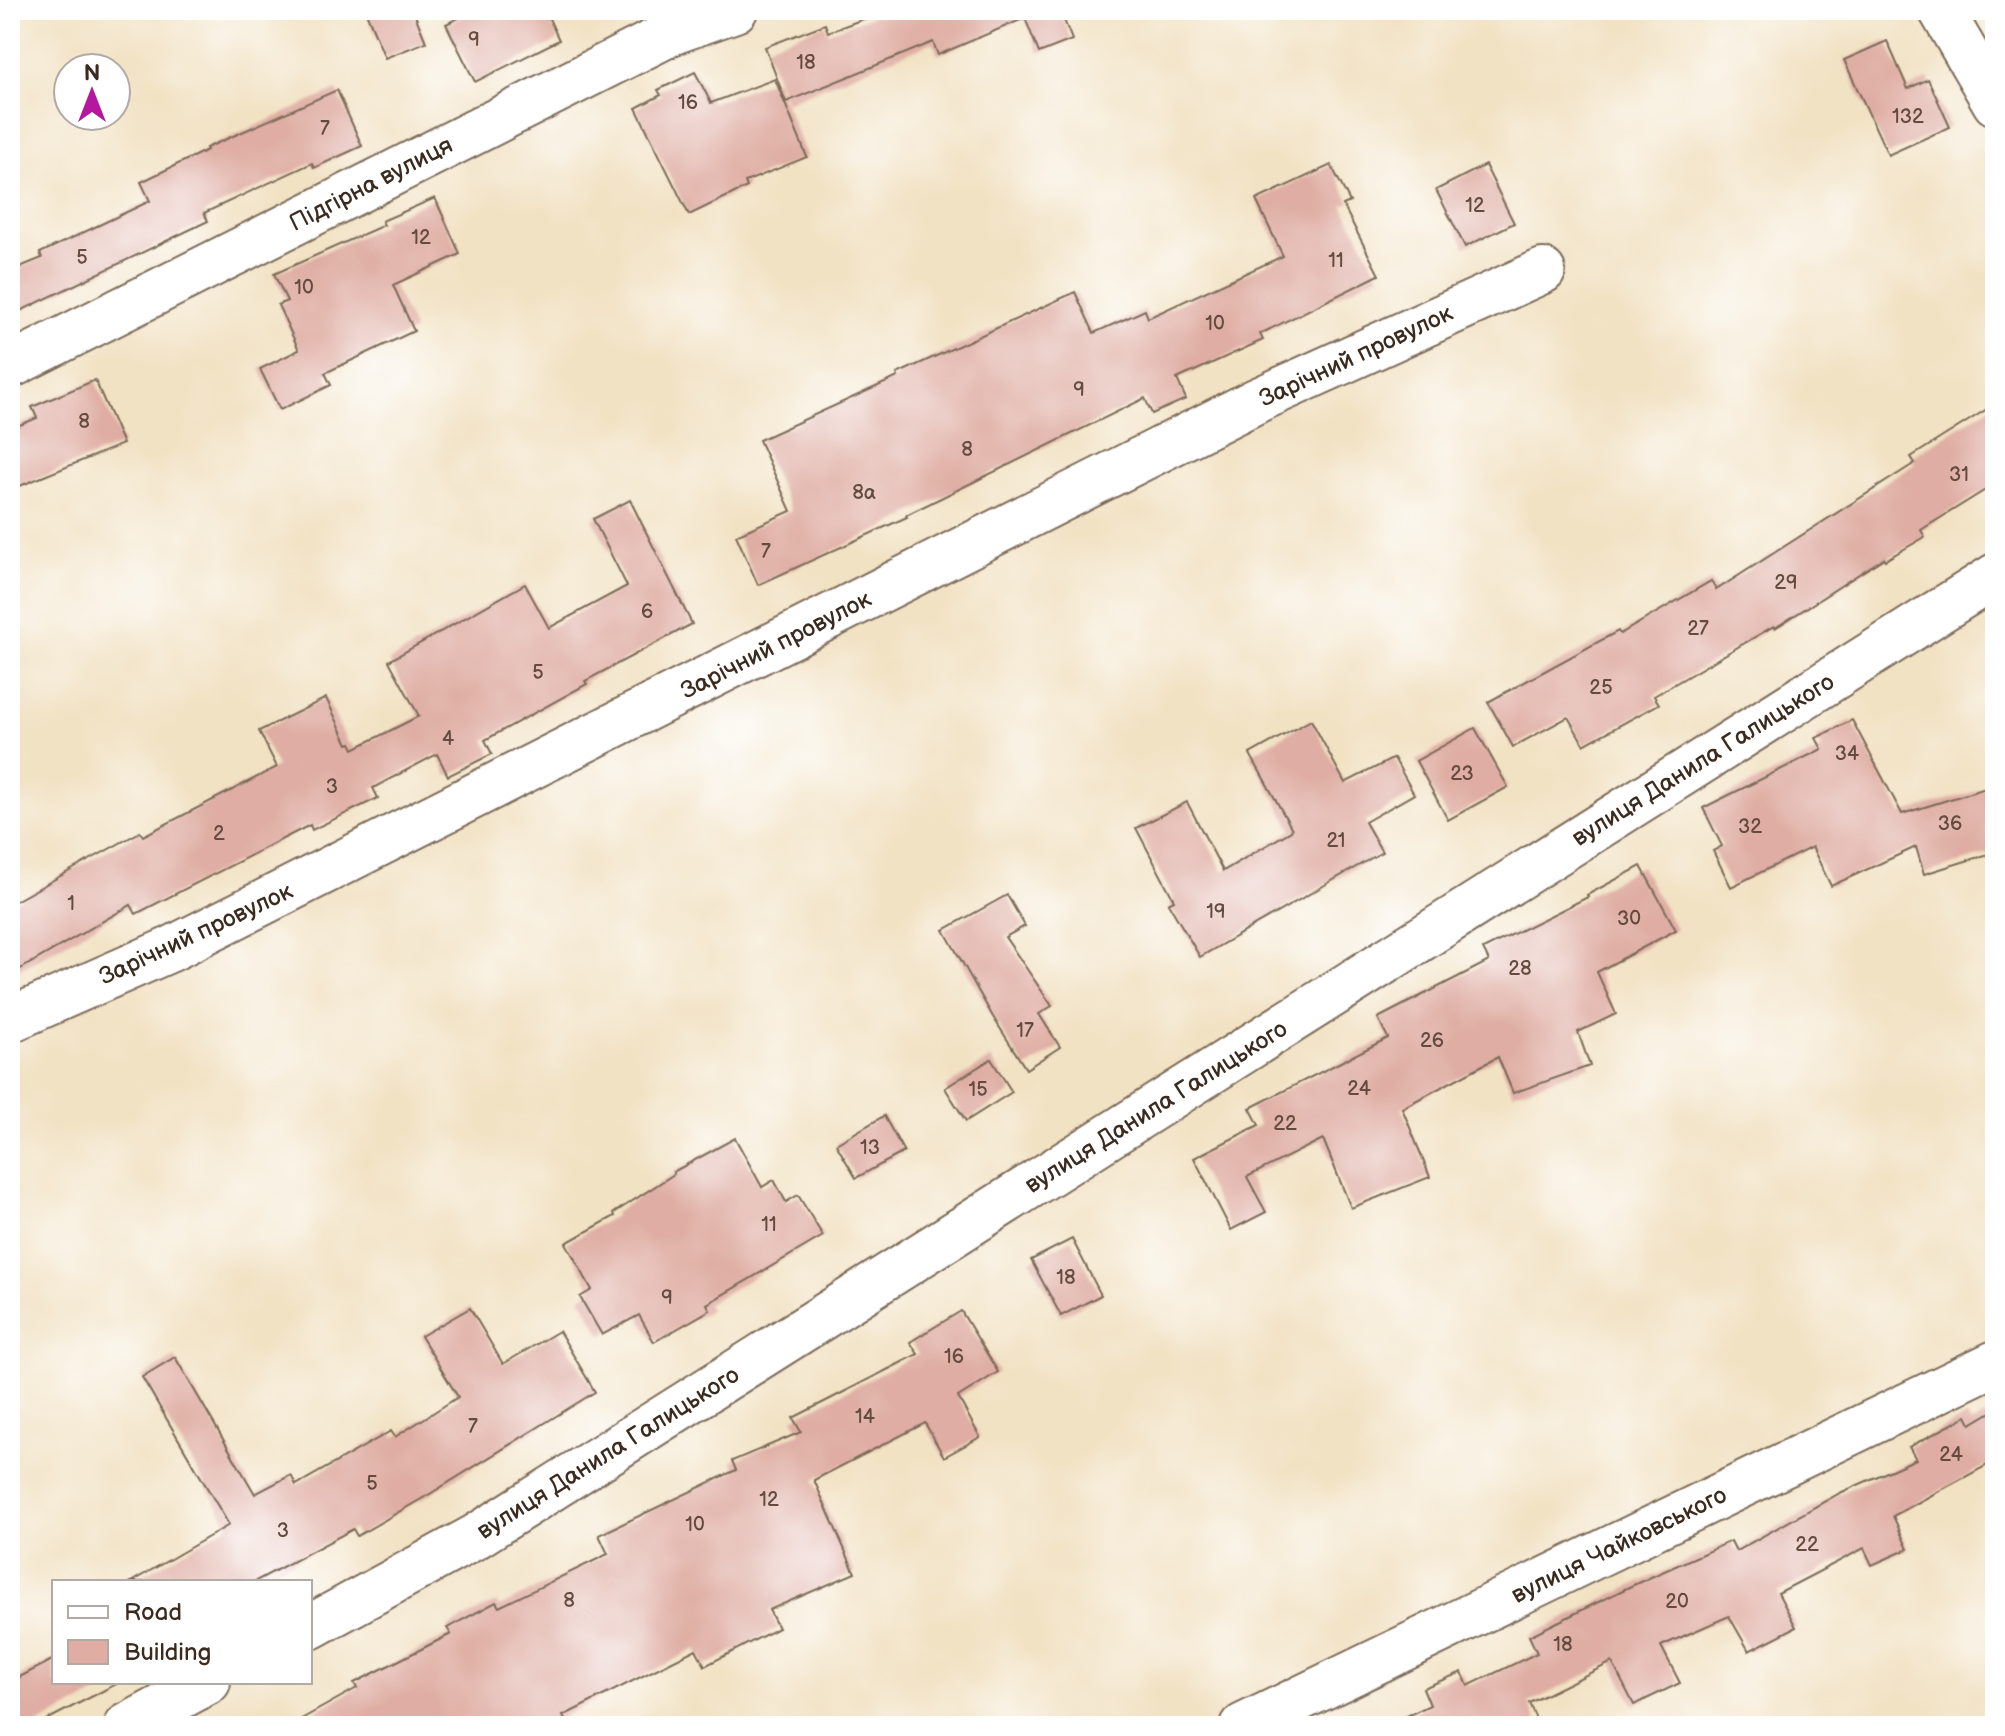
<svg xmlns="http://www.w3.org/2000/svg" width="2005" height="1736" font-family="'Balsamiq Sans',sans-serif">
	<rect width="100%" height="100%" fill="#fff"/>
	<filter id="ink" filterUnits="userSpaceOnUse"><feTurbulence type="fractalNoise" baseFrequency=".0125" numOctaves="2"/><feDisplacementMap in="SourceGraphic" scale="16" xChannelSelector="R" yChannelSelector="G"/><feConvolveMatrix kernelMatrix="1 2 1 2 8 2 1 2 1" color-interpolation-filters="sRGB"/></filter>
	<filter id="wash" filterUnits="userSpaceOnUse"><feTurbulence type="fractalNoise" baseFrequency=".006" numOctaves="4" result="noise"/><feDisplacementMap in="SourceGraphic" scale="32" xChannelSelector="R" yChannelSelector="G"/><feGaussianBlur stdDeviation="1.8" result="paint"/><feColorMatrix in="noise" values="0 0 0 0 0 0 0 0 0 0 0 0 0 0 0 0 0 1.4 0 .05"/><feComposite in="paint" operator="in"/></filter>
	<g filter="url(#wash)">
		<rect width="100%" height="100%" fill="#f2e2c4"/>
		<g id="blocks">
			<!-- building -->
			<g fill="#dfada3">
				<path d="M365,10H413L426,42L385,58Z"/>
				<path d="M475,10H545L559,40L475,82L446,24Z"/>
				<path d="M888,10H1060L1072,40L1039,53L1025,18L938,55L933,42L786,102L765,47L825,24L828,32Z"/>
				<path d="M1887,41L1908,89L1928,79L1950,127L1888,155L1844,60Z"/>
				<path d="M695,72L711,103L775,79L807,157L745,182L747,187L689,215L636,108L661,95L658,90Z"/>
				<path d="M337,90L362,146L314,168L312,163L204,213L208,221L10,316V271L42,258L40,253L150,201L141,182L207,150L206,148Z"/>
				<path d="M1331,165L1350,202L1343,205L1379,275L1260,334L1263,340L1177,379L1186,399L1152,414L1145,398L906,515L907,517L758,585L736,535L791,511L759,440L898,377L897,374L1075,292L1094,333L1145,310L1148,318L1283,256L1256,200Z"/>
				<path d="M1485,165L1514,223L1465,247L1436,190Z"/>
				<path d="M435,198L460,254L393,285L414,331L325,373L331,385L280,410L260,369L299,350L278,305L287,301L274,274L384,225L382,221Z"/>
				<path d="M95,380L123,444L10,490V429L37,418L32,407Z"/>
				<path d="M1995,404V484L1921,530L1925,537L1885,560L1884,558L1775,628L1774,626L1654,696L1659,704L1584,745L1568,717L1513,747L1488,702L1618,631L1620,634L1711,581L1716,590L1915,463L1911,457Z"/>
				<path d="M630,500L692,624L585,681L587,684L485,740L492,754L448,776L437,754L373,788L378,798L312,830L310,825L136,914L131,905L10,975V904L140,832L143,836L277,767L259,731L326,698L348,744L351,743L354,749L419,716L389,661L525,584L549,628L627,586L593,519Z"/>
				<path d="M1311,720L1345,783L1394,758L1414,794L1365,822L1382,852L1200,957L1168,903L1174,900L1136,828L1187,802L1223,871L1291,831L1292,829L1250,754Z"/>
				<path d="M1852,720L1902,814L1986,788L1994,811L1988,814L1995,835V852L1924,874L1916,847L1831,886L1812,847L1731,887L1713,851L1722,846L1703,808L1822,749L1816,738Z"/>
				<path d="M1475,728L1508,787L1448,820L1416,761Z"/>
				<path d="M1641,866L1676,930L1597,972L1616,1014L1578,1032L1590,1066L1513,1093L1498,1057L1402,1108L1430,1177L1351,1208L1323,1139L1247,1177L1266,1212L1231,1230L1194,1158L1259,1125L1250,1108L1388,1038L1378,1018L1489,961L1483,949L1588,897L1587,895Z"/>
				<path d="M1007,895L1025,926L1005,937L1052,1006L1039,1014L1060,1047L1026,1069L993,1017L944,930Z"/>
				<path d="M991,1059L1012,1092L966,1121L945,1088Z"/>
				<path d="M884,1116L904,1152L856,1178L836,1144Z"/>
				<path d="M735,1138L762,1187L774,1180L786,1202L798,1195L823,1236L707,1304L710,1310L654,1342L639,1315L602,1335L580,1297L592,1290L566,1243L615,1216L614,1213L674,1174L673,1172Z"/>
				<path d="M1072,1239L1101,1295L1061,1316L1031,1260Z"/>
				<path d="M470,1308L503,1364L559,1331L595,1392L430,1494L357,1536L353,1529L254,1582H131L229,1525L142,1377L175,1357L255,1494L291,1475L296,1485L391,1431L395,1437L458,1397L421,1336Z"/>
				<path d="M961,1311L998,1372L958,1397L980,1437L944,1457L925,1423L814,1480L855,1573L769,1610L778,1628L705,1666L696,1649L563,1716L568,1726H289L357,1688L354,1683L451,1634L447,1628L496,1602L499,1607L608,1554L599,1535L736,1470L732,1461L801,1432L793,1418L918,1354L910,1342Z"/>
				<path d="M1995,1410V1461L1893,1516L1908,1549L1872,1565L1864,1548L1778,1593L1796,1627L1749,1651L1729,1616L1661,1646L1680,1683L1634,1705L1612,1662L1529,1703L1539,1726H1386L1430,1705L1423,1688L1462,1672L1468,1686L1537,1653L1529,1636L1631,1586L1731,1541L1736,1551L1840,1493L1916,1459L1909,1447L1967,1416L1971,1424Z"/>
				<path d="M54,1659V1682H120L35,1726H10V1682Z"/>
			</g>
		</g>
	</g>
	<g filter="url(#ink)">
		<use href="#blocks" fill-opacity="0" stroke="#7b6a58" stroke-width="2"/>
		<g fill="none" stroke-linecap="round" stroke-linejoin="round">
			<defs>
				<g id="minor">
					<path d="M1941,10L1995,103"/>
					<path d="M10,366L673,32L735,10"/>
					<path d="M10,1020L171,949L1258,400L1543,271"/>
					<path d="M310,1627L475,1537L1995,576"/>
					<path d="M127,1726L208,1682"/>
					<path d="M1243,1726L1995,1363"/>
				</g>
			</defs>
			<!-- minor casing -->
			<use href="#minor" stroke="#7b6a58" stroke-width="48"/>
			<!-- minor -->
			<use href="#minor" stroke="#fff" stroke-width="44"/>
		</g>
	</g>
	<g text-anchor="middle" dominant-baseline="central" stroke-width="6" stroke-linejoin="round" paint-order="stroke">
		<!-- number labels -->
		<g font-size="20" fill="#644b3f">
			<text x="474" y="40">9</text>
			<text x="806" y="63">18</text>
			<text x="688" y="103">16</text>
			<text x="1908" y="117">132</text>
			<text x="325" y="129">7</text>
			<text x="1475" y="206">12</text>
			<text x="421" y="238">12</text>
			<text x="82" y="258">5</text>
			<text x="1336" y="261">11</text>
			<text x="304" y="288">10</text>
			<text x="1215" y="324">10</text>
			<text x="1079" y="390">9</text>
			<text x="84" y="422">8</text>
			<text x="967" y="450">8</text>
			<text x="1959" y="475">31</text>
			<text x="864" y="493">8а</text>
			<text x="766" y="552">7</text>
			<text x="1786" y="583">29</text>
			<text x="647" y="612">6</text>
			<text x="1698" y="629">27</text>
			<text x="538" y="673">5</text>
			<text x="1601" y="688">25</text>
			<text x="448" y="739">4</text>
			<text x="1847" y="754">34</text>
			<text x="1462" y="774">23</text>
			<text x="332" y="787">3</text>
			<text x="1950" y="824">36</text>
			<text x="1750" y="827">32</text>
			<text x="219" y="834">2</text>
			<text x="1336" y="841">21</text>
			<text x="71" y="904">1</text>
			<text x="1216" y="912">19</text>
			<text x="1629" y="919">30</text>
			<text x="1520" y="969">28</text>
			<text x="1025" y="1031">17</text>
			<text x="1432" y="1041">26</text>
			<text x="1359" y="1089">24</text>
			<text x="978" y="1090">15</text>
			<text x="1285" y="1124">22</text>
			<text x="870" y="1148">13</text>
			<text x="769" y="1225">11</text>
			<text x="1066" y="1278">18</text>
			<text x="667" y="1298">9</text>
			<text x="954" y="1357">16</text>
			<text x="865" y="1417">14</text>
			<text x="473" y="1427">7</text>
			<text x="1951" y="1455">24</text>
			<text x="372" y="1484">5</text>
			<text x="769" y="1500">12</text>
			<text x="695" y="1525">10</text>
			<text x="283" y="1531">3</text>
			<text x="1807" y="1545">22</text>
			<text x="569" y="1601">8</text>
			<text x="1677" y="1602">20</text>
			<text x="1563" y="1645">18</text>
		</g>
		<!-- street labels -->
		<g font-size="24" fill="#3b2a1e" stroke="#fff">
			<text transform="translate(371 184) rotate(-27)">Підгірна вулиця</text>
			<text transform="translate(1356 356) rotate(-25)">Зарічний провулок</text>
			<text transform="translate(776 645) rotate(-27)">Зарічний провулок</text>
			<text transform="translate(1703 760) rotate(-32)">вулиця Данила Галицького</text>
			<text transform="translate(196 934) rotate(-25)">Зарічний провулок</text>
			<text transform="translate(1156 1107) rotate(-32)">вулиця Данила Галицького</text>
			<text transform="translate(608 1453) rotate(-32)">вулиця Данила Галицького</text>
			<text transform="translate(1619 1545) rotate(-26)">вулиця Чайковського</text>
		</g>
	</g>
	<!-- margin -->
	<rect width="2005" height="1736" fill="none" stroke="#fff" stroke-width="40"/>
	<!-- legend -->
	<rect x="52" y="1580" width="260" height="104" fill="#ffffff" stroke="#b1aaa5" stroke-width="2"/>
	<rect x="68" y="1606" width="40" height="12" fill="#ffffff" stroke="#b1aaa5" stroke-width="2"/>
	<text x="124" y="1620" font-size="24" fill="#3b2a1e">Road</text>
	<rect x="68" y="1640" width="40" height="24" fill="#dfada3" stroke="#b1aaa5" stroke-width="2"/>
	<text x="124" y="1660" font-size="24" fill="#3b2a1e">Building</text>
	<!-- north arrow -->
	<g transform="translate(92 92)"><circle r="38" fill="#ffffff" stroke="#b1aaa5" stroke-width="2"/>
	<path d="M0-6L14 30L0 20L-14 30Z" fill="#b5179e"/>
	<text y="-12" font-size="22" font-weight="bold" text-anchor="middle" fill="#3b2a1e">N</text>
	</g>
</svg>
